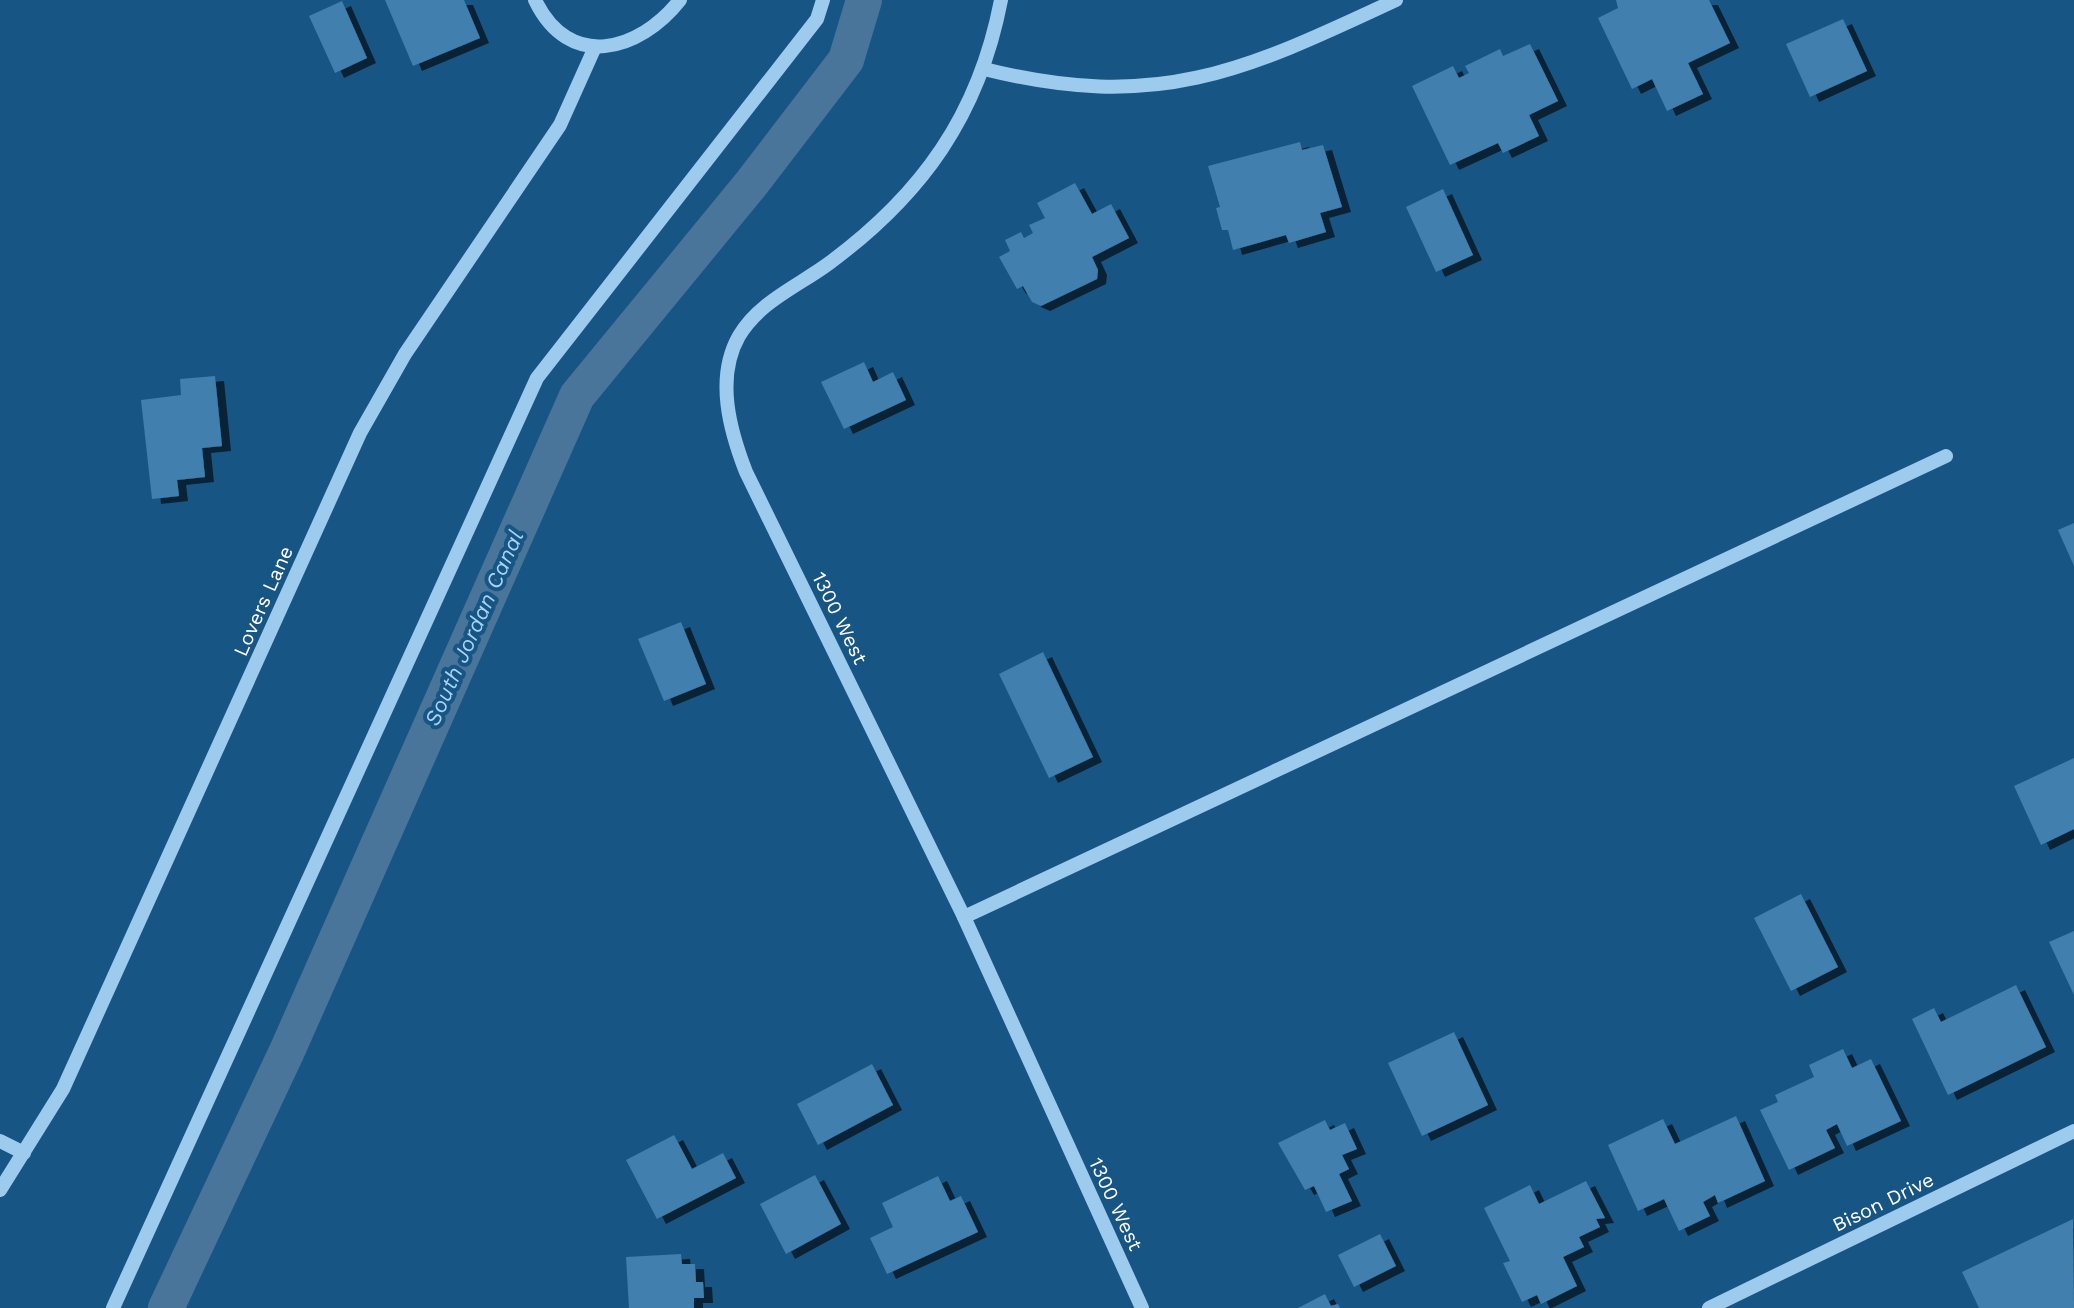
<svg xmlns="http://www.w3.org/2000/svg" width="2074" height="1308" font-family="'Work Sans',sans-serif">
	<defs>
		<filter id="shadow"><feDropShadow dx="9" dy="5" stdDeviation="0" flood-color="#0009"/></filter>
	</defs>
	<rect width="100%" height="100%" fill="#175584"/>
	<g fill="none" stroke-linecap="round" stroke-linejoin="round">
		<!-- canal -->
		<path stroke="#487599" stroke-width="36" d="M166,1308L287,1051L577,396L751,184L846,60L864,0"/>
	</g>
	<!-- building -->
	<g fill="#3f7fae" filter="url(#shadow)">
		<path d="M385,0H464L480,38L413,66Z"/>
		<path d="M1616,0H1709L1730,43L1688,63L1703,94L1667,111L1652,79L1632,89L1598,18L1618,8Z"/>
		<path d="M342,1L367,58L335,73L309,16Z"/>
		<path d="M1843,19L1867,71L1810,97L1786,44Z"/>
		<path d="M1530,44L1558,101L1529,115L1539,136L1503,153L1498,143L1450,165L1412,86L1453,66L1459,78L1469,73L1465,66L1500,49L1503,56Z"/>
		<path d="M1300,142L1302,150L1323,145L1342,207L1320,213L1326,232L1289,243L1286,235L1233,250L1228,230H1222L1216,208L1220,207L1208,166Z"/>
		<path d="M1075,183L1092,214L1111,204L1129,238L1092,257L1098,270L1097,279L1041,306L1032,302L1023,286L1017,289L999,257L1010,251L1005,240L1021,232L1024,238L1033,233L1029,225L1045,218L1037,203Z"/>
		<path d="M1443,189L1473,255L1436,272L1406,207Z"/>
		<path d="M864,362L873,382L893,372L906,400L844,429L821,382Z"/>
		<path d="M215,376L222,446L202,448L205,477L177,480L179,496L152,499L141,400L181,395L180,379Z"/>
		<path d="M2074,523V566L2058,530Z"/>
		<path d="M681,622L706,684L664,701L638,639Z"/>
		<path d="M1043,652L1093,757L1049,778L999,674Z"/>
		<path d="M2074,758V829L2041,845L2014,786Z"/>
		<path d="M1801,894L1838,967L1791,991L1754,918Z"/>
		<path d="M2074,931V995L2049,942Z"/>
		<path d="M2016,985L2046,1047L1948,1095L1912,1019L1934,1008L1941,1022Z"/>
		<path d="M1454,1032L1488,1105L1422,1136L1388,1063Z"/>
		<path d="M1843,1049L1852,1068L1871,1059L1901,1121L1847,1146L1837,1124L1826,1130L1835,1148L1789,1170L1760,1110L1778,1102L1775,1095L1814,1077L1809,1065Z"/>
		<path d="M872,1064L893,1105L818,1145L797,1104Z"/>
		<path d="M1736,1116L1765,1181L1718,1203L1715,1195L1703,1202L1710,1216L1679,1231L1664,1199L1638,1211L1608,1145L1663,1119L1675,1144Z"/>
		<path d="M1325,1120L1330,1130L1345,1123L1357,1149L1342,1155L1349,1169L1339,1174L1352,1201L1326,1212L1314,1186L1305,1190L1278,1143Z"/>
		<path d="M674,1135L692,1169L723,1153L736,1178L657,1219L626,1160Z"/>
		<path d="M815,1175L841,1224L786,1254L760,1204Z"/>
		<path d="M938,1176L950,1201L961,1196L978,1232L887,1274L870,1238L893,1227L882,1203Z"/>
		<path d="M1586,1181L1605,1218L1596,1219L1600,1227L1579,1237L1584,1247L1563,1257L1577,1286L1541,1304L1537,1295L1522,1302L1503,1263L1510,1261L1484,1208L1530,1185L1539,1204Z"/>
		<path d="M2073,1219L2074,1308H1979L1962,1272Z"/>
		<path d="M1380,1234L1396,1266L1354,1287L1338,1255Z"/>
		<path d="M681,1254L682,1264H695L696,1282H703L704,1298H694V1308H629L626,1257Z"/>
		<path d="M1325,1294L1331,1306L1338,1304L1340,1308H1298Z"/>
	</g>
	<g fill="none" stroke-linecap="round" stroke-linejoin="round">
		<!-- minor -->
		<g stroke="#9ccbed" stroke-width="14">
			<path d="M535,0C569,71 639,52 680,0"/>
			<path d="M1001,0C979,115 922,195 828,264C798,286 759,302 739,336C715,378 730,431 746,472L964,917L1142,1308"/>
			<path d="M984,69C1157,112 1242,72 1396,0"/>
			<path d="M964,917L1946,456"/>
			<path d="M0,1141L24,1153"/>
			<path d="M0,1190L63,1089L360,433L405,354L560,125L595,47"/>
			<path d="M113,1308L537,378L817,19L823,0"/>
			<path d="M1709,1308L2074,1131"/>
		</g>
	</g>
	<g text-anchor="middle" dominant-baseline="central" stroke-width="8" stroke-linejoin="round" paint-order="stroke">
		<!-- street labels -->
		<g font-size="20" fill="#fff" stroke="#175584">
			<text transform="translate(263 601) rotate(-66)">Lovers Lane</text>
			<text transform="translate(840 618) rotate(64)">1300 West</text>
			<text transform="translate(1883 1202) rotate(-26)">Bison Drive</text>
			<text transform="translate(1116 1204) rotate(65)">1300 West</text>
		</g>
		<!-- water labels -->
		<g font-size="22" font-style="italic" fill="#a7d4f4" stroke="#175584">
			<text transform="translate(474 628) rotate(-66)">South Jordan Canal</text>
		</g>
	</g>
</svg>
